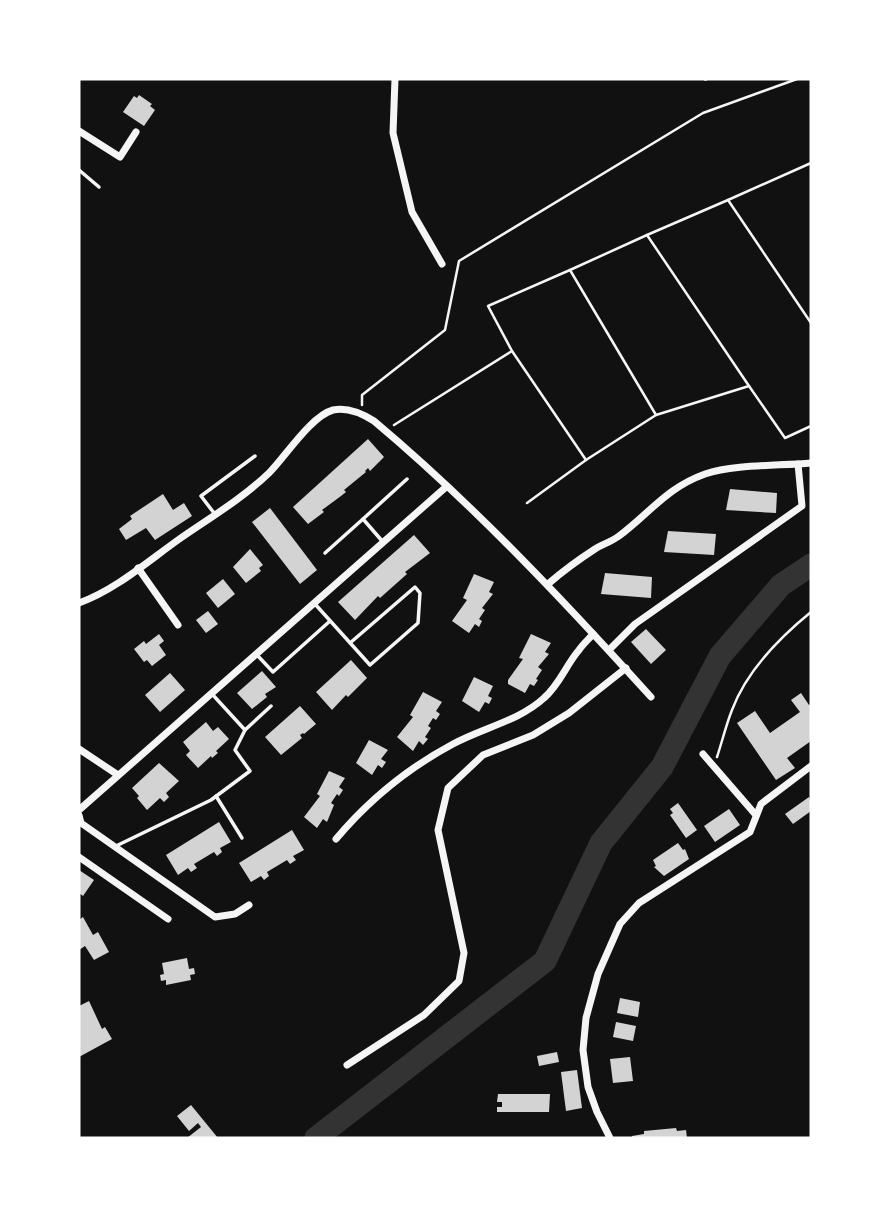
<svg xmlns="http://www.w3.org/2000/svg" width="890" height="1217" font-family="'Crimson Pro',serif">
	<rect width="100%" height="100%" fill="#111"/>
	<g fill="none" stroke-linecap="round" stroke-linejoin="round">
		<!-- river -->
		<path stroke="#333" stroke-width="23" d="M316,1138L545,961L601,843L662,767L720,656L781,585L811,565"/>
	</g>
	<!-- building -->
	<g fill="#d3d3d3">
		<path d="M139,95L152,104L150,106L155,110L144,126L123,112L134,96L137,98Z"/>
		<path d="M368,439L384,457L370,471L368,468L365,471L366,472L344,490L346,492L341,496L322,510L324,512L308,524L293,507Z"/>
		<path d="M730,489L777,493L776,513L726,510Z"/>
		<path d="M163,494L173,510L184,503L192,516L155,540L146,528L126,540L119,529L132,519L130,516Z"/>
		<path d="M270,508L317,570L300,584L252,522Z"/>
		<path d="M668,531L716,534L714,555L664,552Z"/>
		<path d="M414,535L430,553L409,569L405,572L407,574L380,598L378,596L355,620L338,602Z"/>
		<path d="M250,549L263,565L259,568L261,571L246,583L233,567Z"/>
		<path d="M605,573L652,577L651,598L601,594Z"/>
		<path d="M474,574L494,582L489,592L493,594L482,608L485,610L479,619L482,621L479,627L475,624L469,633L452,621L467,600L463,598Z"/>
		<path d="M223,579L235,594L218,608L206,593Z"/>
		<path d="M208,611L218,624L206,633L196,620Z"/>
		<path d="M646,629L666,650L651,664L631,642Z"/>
		<path d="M159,634L164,641L159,645L166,655L152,666L147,660L144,662L134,649L144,641L146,644Z"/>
		<path d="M531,634L551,643L545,652L549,654L538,667L542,670L536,679L538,680L534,686L530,684L525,693L508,684V680L523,659L519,658Z"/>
		<path d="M351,660L367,678L348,697L346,695L332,710L316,692Z"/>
		<path d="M262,671L276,687L265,694L267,697L252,709L237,693Z"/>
		<path d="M170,673L185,690L160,712L145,695Z"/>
		<path d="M474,677L493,686L488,696L492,698L489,704L485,702L479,712L462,701Z"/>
		<path d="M423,692L442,702L436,711L440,714L436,720L433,718L428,726L431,728L425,737L428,739L423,745L419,741L413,751L397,737L413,717L410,715Z"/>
		<path d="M801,693L809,705L811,704V741L787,758L795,768L776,780L737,723L755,711L770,733L800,712L791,700Z"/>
		<path d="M300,706L316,724L304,734L303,733L300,735L302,738L281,755L265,737Z"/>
		<path d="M206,722L213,731L218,727L229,739L216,751L218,753L212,758L211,756L198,768L186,755L190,751L183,742Z"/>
		<path d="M369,740L388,750L381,759L386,762L382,768L378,765L372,775L356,763Z"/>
		<path d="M159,763L179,781L166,793L169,797L164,802L160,798L147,810L137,798L139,796L132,788Z"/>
		<path d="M329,771L345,778L339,787L343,790L339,796L337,794L331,803L334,805L327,822L323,819L317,828L304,817L320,796L317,794Z"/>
		<path d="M809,797L811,801V811L793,824L785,814Z"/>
		<path d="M678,803L697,830L686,838L670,815L673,813L670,809Z"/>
		<path d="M729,809L740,825L715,842L704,826Z"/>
		<path d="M219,822L231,842L220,848L222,852L217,856L214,852L194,864L197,868L191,872L188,868L178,875L166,855Z"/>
		<path d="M292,830L304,850L293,856L296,860L290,864L287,860L267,872L269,876L264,880L261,876L251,882L239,863Z"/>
		<path d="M678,843L683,850L685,849L689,859L664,876L654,867L656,866L653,860Z"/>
		<path d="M79,870L94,880L83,896L79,893Z"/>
		<path d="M83,917L93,935L98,932L109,952L94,960L85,946L79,950V920Z"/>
		<path d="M187,958L189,969L194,968L195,974L190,975L191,980L166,985V980L161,981L160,975L164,974L162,963Z"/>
		<path d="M620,998L640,1002L638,1017L617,1013Z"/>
		<path d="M89,1001L102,1029L105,1027L112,1039L79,1057V1006Z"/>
		<path d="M616,1022L636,1026L633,1041L613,1037Z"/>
		<path d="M557,1052L559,1062L539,1066L537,1056Z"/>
		<path d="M630,1057L633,1081L613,1083L610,1059Z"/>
		<path d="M577,1070L582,1108L566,1111L561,1072Z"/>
		<path d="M498,1094H550L549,1112H497V1107H502V1102H497Z"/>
		<path d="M191,1105L218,1138H187L201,1127L198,1123L189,1131L177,1116Z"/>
		<path d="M676,1128L677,1131L686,1130L687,1138H632V1136L644,1134V1131Z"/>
	</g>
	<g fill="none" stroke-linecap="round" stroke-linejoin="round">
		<!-- path -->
		<g stroke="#f5f5f5" stroke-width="2.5">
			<path d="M728,200L811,163"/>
			<path d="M647,235L728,200L811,323"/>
			<path d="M570,270L647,235L749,386L656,415"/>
			<path d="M512,351L488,306L570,270L656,415L586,460"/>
			<path d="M749,386L785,438L811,426"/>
			<path d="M362,405V395L445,330L459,261L703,113L797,79"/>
			<path d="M394,425L512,351L586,460L527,503"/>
			<path d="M717,757C722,742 726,725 732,710C747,670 779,638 811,612"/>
		</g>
		<!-- service -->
		<g stroke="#f5f5f5" stroke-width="3.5">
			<path d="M705,79H706"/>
			<path d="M79,170L99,187"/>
			<path d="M214,513L201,496L255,456"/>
			<path d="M383,542L363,519L407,479"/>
			<path d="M325,553L363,519"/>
			<path d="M315,604L370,665L418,623L420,593L415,587L350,643"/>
			<path d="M257,655L273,672L330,621"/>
			<path d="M212,694L245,730L271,706"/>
			<path d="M216,796L242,838"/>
			<path d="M116,846L211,800L250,771L235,750L245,730"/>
		</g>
		<!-- minor -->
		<g stroke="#f5f5f5" stroke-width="7">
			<path d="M395,79L393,133L412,212L442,264"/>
			<path d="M79,131L120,157L136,132"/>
			<path d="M138,568L178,625"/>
			<path d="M548,584C563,571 578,560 595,549C603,544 611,542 619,536C650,513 666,488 705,474C734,464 780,466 811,463"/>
			<path d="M79,603C115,590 147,562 178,540C208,519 242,499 269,473C285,457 311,416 333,410C347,407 363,414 374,421C474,505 564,601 651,697"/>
			<path d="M609,650L635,624L802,506L798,464"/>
			<path d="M79,749L118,775"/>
			<path d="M703,754L755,814"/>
			<path d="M79,810L446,487"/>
			<path d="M79,815L81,823L215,917L235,914L249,905"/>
			<path d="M336,839C368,801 408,768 453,744C482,728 519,721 544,698C560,684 566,665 579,650C583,644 589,639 593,634"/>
			<path d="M79,857L168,919"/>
			<path d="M347,1065L424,1015L459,981L464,953L438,830L448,788L483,755L533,735L569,713L626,668"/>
			<path d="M610,1138L597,1112L588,1087L583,1050L586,1018L598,974L620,924L639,903L750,832L761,804L811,766"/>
		</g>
	</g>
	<!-- border -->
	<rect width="890" height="1217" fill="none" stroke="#ffffff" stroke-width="161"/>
</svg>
